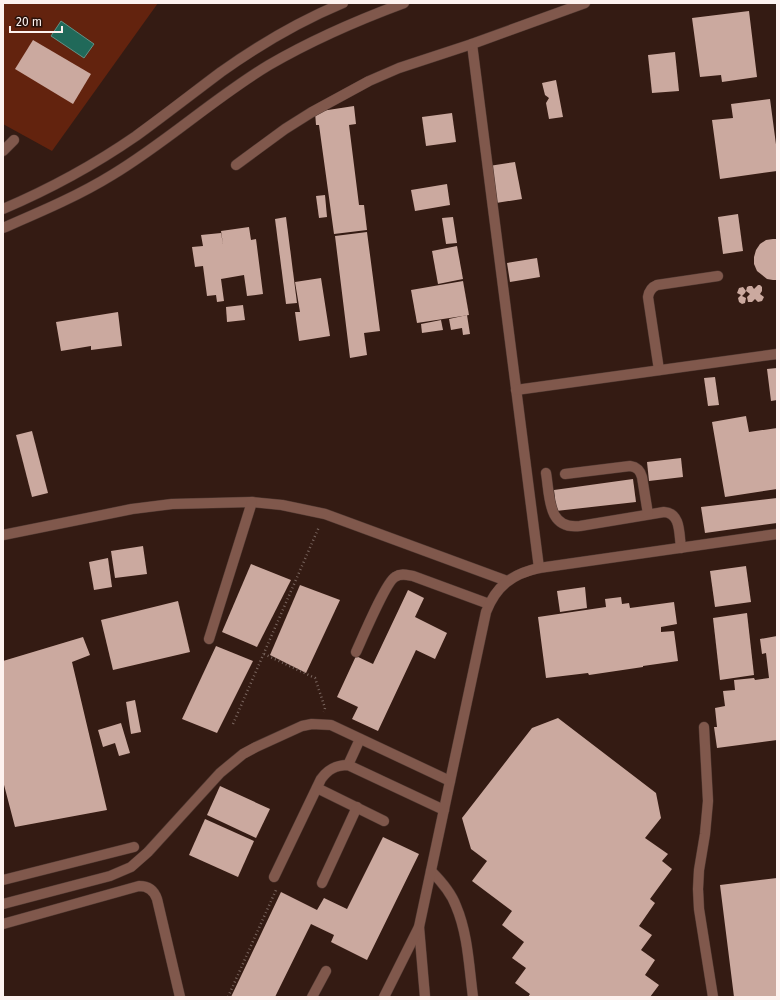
<svg xmlns="http://www.w3.org/2000/svg" width="780" height="1000" font-family="'Fira Sans',sans-serif">
	<rect width="100%" height="100%" fill="#341b13"/>
	<!-- green -->
	<path fill="#63230e" d="M3,3H158L52,151L3,124Z"/>
	<!-- water -->
	<path fill="#206959" stroke="#629286" d="M61,21L94,44L84,58L51,36Z"/>
	<!-- building -->
	<g fill="#cba99f">
		<path d="M749,11L757,77L722,82L721,75L700,77L692,18Z"/>
		<path d="M33,40L91,74L73,104L15,69Z"/>
		<path d="M675,52L679,91L652,93L648,55Z"/>
		<path d="M556,80L563,117L549,119L546,103L549,98L545,95L542,83Z"/>
		<path d="M770,99L777,152V171L720,179L712,120L733,118L731,104Z"/>
		<path d="M354,106L356,124L349,125L359,205H364L367,230L334,234L319,125H316L315,112Z"/>
		<path d="M452,113L456,142L426,146L422,117Z"/>
		<path d="M515,162L522,199L496,203L489,166Z"/>
		<path d="M447,184L450,205L415,211L411,190Z"/>
		<path d="M325,195L327,217L319,218L316,196Z"/>
		<path d="M738,214L743,251L723,254L718,217Z"/>
		<path d="M286,217L297,303L286,304L275,219Z"/>
		<path d="M453,217L457,243L446,244L442,218Z"/>
		<path d="M249,227L251,240L256,239L263,294L247,296L244,275L221,279L224,301L217,302L216,295L207,296L203,266L195,267L192,247L203,246L201,235L221,233L223,244L221,231Z"/>
		<path d="M367,232L380,331L364,333L367,355L350,358L335,236Z"/>
		<path d="M773,239H777V280H773L767,279L757,271L754,264V257L756,250L760,244L766,240Z"/>
		<path d="M457,246L463,279L438,284L432,251Z"/>
		<path d="M537,258L540,277L510,282L507,263Z"/>
		<path d="M321,278L330,336L299,341L295,312H300L295,282Z"/>
		<path d="M463,281L469,315L417,323L411,290Z"/>
		<path d="M758,285H760L762,287V291L760,294L764,297L762,301L758,302L755,299L752,302H748L747,297L750,294L746,291L745,293L742,296L746,298L745,303L742,304L739,302L738,298L741,295L737,293L739,288L743,287L746,291L747,287L749,286H752L754,289Z"/>
		<path d="M243,305L245,320L227,322L226,307Z"/>
		<path d="M118,312L122,346L91,350V346L61,351L56,322Z"/>
		<path d="M467,315L470,334L463,335L462,328L451,330L449,319Z"/>
		<path d="M441,320L443,330L422,333L421,324Z"/>
		<path d="M777,368V400L771,401L767,369Z"/>
		<path d="M715,377L719,405L708,406L704,378Z"/>
		<path d="M746,416L749,432L777,428V443L759,446L777,443V489L725,497L712,422Z"/>
		<path d="M32,431L48,493L32,497L16,435Z"/>
		<path d="M681,458L683,477L649,481L647,462Z"/>
		<path d="M633,479L636,502L556,511L554,490Z"/>
		<path d="M777,498V523L705,533L701,507Z"/>
		<path d="M143,546L147,574L115,578L111,551Z"/>
		<path d="M108,558L112,587L94,590L89,562Z"/>
		<path d="M251,564L291,580L257,647L222,632Z"/>
		<path d="M746,566L751,602L715,607L710,571Z"/>
		<path d="M300,585L340,600L306,673L270,655Z"/>
		<path d="M585,587L587,608L560,612L557,591Z"/>
		<path d="M408,590L424,598L415,617L447,633L435,659L416,650L378,731L352,719L358,707L337,697L356,656L373,664Z"/>
		<path d="M621,597L622,604L629,603L630,608L674,602L677,624L661,627V632L674,631L678,661L643,666V667L589,675L588,673L546,678L538,617L606,607L605,599Z"/>
		<path d="M178,601L190,652L113,670L101,620Z"/>
		<path d="M747,613L754,675L720,680L713,618Z"/>
		<path d="M777,636V740L717,748L714,727H717L715,708L725,706L723,691L735,690L734,680L754,678L755,680L769,678L766,653L762,654L760,639Z"/>
		<path d="M83,637L90,655L72,662L107,810L15,827L3,781V661Z"/>
		<path d="M216,646L253,661L217,733L182,719Z"/>
		<path d="M135,700L141,732L131,734L126,702Z"/>
		<path d="M558,718L656,793L661,818L645,838L668,854L662,861L672,869L650,899L655,903L639,926L652,935L641,950L655,960L645,975L659,985L650,997H528L530,994L515,983L526,968L512,958L524,942L502,925L512,911L472,881L487,861L471,849L462,818L532,728Z"/>
		<path d="M121,723L130,753L119,756L115,743L103,747L98,730Z"/>
		<path d="M220,786L270,809L256,838L207,815Z"/>
		<path d="M205,819L254,841L238,877L189,855Z"/>
		<path d="M383,837L419,854L367,960L331,942L334,935L311,924L275,997H231L281,892L317,910L324,898L347,909Z"/>
		<path d="M777,878V997H734L720,885Z"/>
	</g>
	<g fill="none" stroke-linecap="round" stroke-linejoin="round">
		<defs>
			<g id="minor">
				<path d="M472,44L539,568"/>
				<path d="M3,151L14,140"/>
				<path d="M236,165L285,129L312,112L369,81L399,68L472,44L585,3"/>
				<path d="M3,209C50,189 94,165 136,136C165,115 193,93 221,72C259,45 300,21 343,3"/>
				<path d="M3,228C40,212 78,196 112,175C167,142 214,98 269,65C312,40 358,20 404,3"/>
				<path d="M659,370L648,297C649,291 652,287 657,285L718,276"/>
				<path d="M516,390L777,354"/>
				<path d="M546,473C550,496 547,530 580,526L664,512C681,513 679,534 681,548"/>
				<path d="M565,474L630,466C637,467 640,470 642,477L648,514"/>
				<path d="M3,535L132,509L172,504L252,502L282,505L325,514L507,581"/>
				<path d="M209,639L252,502"/>
				<path d="M356,652C362,639 386,582 395,577C401,573 407,575 413,576L489,604"/>
				<path d="M704,727L708,801L705,834L699,870L698,889L699,909L713,997"/>
				<path d="M348,765L360,739"/>
				<path d="M317,788L384,821"/>
				<path d="M431,871C441,881 451,892 456,906C468,934 469,967 473,997"/>
				<path d="M274,877L321,779C328,769 336,765 348,765L444,810"/>
				<path d="M3,880L134,847"/>
				<path d="M322,883L357,807"/>
				<path d="M3,904L110,876L131,867L148,852L220,773L243,754L256,747L302,726L312,724L331,725L450,781"/>
				<path d="M3,924L139,886C148,886 154,890 157,899L180,997"/>
				<path d="M419,927L425,997"/>
				<path d="M312,997L326,971"/>
				<path d="M384,997L419,927L486,612C496,586 512,574 539,568L777,534"/>
			</g>
		</defs>
		<!-- minor casing -->
		<use href="#minor" stroke="#503932" stroke-width="11"/>
		<!-- path -->
		<g stroke="#79655e" stroke-width="2.5" stroke-dasharray="1 3" stroke-linecap="butt">
			<path d="M264,654L315,678L325,708L324,712"/>
			<path d="M233,724L319,527"/>
			<path d="M228,997L276,890"/>
		</g>
		<!-- minor -->
		<use href="#minor" stroke="#80584c" stroke-width="10"/>
	</g>
	<!-- border -->
	<rect width="780" height="1000" fill="none" stroke="#fdf2ef" stroke-width="8"/>
	<!-- scale -->
	<path d="M10 26v6h52v-6" fill="none" stroke="#fdf2ef" stroke-width="2"/>
	<text x="16" y="26" font-size="12" fill="#fdf2ef" stroke="#2a120a" stroke-width="3" paint-order="stroke">20 m</text>
</svg>
